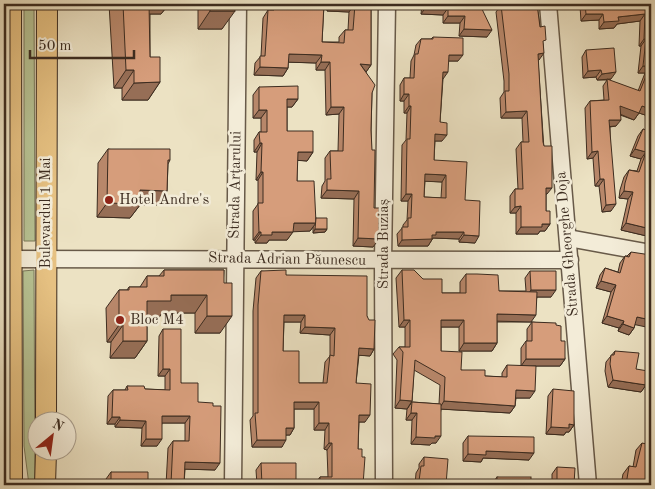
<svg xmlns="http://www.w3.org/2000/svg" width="655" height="489" font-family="'Old Standard TT',serif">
	<rect width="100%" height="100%" fill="#ece2c3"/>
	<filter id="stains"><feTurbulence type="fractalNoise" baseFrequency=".004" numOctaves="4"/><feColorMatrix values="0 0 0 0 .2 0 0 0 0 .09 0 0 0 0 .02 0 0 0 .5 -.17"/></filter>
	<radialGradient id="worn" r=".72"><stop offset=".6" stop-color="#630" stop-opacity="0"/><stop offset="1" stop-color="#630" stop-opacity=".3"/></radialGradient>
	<!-- green -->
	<g fill="#b7c394" stroke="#7a785a">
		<path d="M24,4H34L35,241H24Z"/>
		<path d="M34,270L35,485H29L24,446L23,271Z"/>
	</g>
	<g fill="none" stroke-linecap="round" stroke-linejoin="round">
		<defs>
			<g id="minor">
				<path d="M548,4L588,485"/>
				<path d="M568,238L651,253"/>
				<path d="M4,259L570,260"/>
				<path d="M233,485L238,4"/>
				<path d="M384,485L383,261L387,4"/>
			</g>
			<g id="major">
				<path d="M11,4L12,485"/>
				<path d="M46,422L47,4"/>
				<path d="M45,485L46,452"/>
			</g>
		</defs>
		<!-- minor casing -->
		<use href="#minor" stroke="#685a49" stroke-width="19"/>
		<!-- major casing -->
		<use href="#major" stroke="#3c2c20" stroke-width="22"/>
		<!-- minor -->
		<use href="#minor" stroke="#f3ecd8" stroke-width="16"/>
		<!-- major -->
		<use href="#major" stroke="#e6c182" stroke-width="20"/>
	</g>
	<!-- wall -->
	<g fill="#b8876a" stroke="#3c2c20" fill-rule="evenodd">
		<path d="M109,4H235L222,29H198V9H165L161,14H150V57L160,82L148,100H122V88H114Z"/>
		<path d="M269,4H324L322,42H339V37L345,30H348L349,12L327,11V4H371V65L366,72L372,93L371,130L373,247L353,246L354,199L321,198L322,186L325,181V158L330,151H338L339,114L326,115L325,70H316V63L288,62V68L283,76L254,75L255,63L261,56L263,18L268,10Z"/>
		<path d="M422,4H475V7L487,37L459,36L460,23H443V15L421,14Z"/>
		<path d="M506,4H537L540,27L543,45L539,60H538L547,194H546V211L550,224L545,231H540L538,234H516V213H510V196L515,189H518L516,149L521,142H523L522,118H501L500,98L504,92V81L496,12L501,5H506Z"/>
		<path d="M582,4H651V117L639,113L634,120L620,115L616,126L610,127L611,211L602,212L599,186H595L593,158L587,159L585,108L590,101L604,100L603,86L607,80H597L596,77L583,78L582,57L586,50L611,79L608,80L638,91L645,73H638L641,46H639L640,21L617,24L614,28L599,29V20L581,21L580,6Z"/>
		<path d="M433,37L458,61H448L443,79L440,122L442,141H435L434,160L465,200L475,243L459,242V239L433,238L428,246H398L397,234L403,227V225L407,220L408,201H401L402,145L406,140L407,113H404V101H400V85L404,78H410L411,61L414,55L416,45L421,39H431ZM425,181L442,182L441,198L424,197Z"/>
		<path d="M259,87L298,99L292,107H287V131L313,152L307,161L297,160V181L316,218L327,229L325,232L313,233V227L310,231H293L287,240H269L267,243H255V240H253V211L258,204V180H256L257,152H254V140L259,132H261V118H253V95Z"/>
		<path d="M643,129L651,132V237L621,230L628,199L619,198L620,190L624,177L629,170L637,171L641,159L630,156L638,136Z"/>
		<path d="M108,149L170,160L168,164L167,191L157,205H140L130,218L97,217L98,163Z"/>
		<path d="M631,252L635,324L634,328L629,335L618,331L619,328L602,323L611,292L596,288L600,275L605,268L618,272L620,263L625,256H627Z"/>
		<path d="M164,270H224L220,333H195V313H162L158,319H147V341L135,358H110L111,342H107L106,308L119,290H127L129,287H140L147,276H159Z"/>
		<path d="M402,270L423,279L442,293H460V282L466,274L499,291H526L525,278L530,271L551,297H537L531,322H497V343L492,351H459V327H441V351L461,370L485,376L502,377V373L507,365L530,398H516L515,406L510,413L441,409L436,443H432L430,445L411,444L412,420H406L407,409L412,402L439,404L440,385L414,370L412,401L407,409L395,408L397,360L393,354L399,347H405V327H399L396,278Z"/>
		<path d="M261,271L286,275L367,316L374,349L370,356L359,355L356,383L365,422H359L358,449L363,485H315V484L320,477H328L327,450L324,449L325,430H314V409H294V428L290,435H286L282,447H252L250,420L253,416V311L256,278ZM284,322H301L300,333L330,335V356L325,362L323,383H299L283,351Z"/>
		<path d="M532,322L556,325L561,341L565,359L560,366H521V348L526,341H527V329Z"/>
		<path d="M163,329L181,383L198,402L215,470L185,469L184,485H166L168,448L173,441H185V423H162L157,446H141L142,428L115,427V424H107L108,396L113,390H125L127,386L145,389L165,390V376H158L159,336Z"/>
		<path d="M615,351L636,369L646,385L641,392L608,387L605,371L606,362Z"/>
		<path d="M553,389L574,425L569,432H566L564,435L546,434L548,396Z"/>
		<path d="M468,436L529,460L483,458L481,462L463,461V443Z"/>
		<path d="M642,443L651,485H621L623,474L629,466L633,467L636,450Z"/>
		<path d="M424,457L446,485H415L416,473L419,468V464Z"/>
		<path d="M261,463L296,485H257L256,470Z"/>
		<path d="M557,467L573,485H552V474Z"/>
		<path d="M111,472L148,485H106V479Z"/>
		<path d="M497,477L531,485H492V484Z"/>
	</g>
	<!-- shaded-wall -->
	<g fill="#966e56" stroke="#3c2c20">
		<path d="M144,4H201L198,9H165L161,14H137Z"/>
		<path d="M332,4H355L349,12L327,11Z"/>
		<path d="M426,7L448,8L443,15L421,14Z"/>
		<path d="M210,11H235L222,29H198Z"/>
		<path d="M586,14H603L599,20L581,21Z"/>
		<path d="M645,14L640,21L617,24L614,28L599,29L604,22L618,17Z"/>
		<path d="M448,16H465L460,23H443Z"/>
		<path d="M464,29L492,30L487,37L459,36Z"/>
		<path d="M644,39H646L641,46H639Z"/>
		<path d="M544,53L539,60H533L538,54Z"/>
		<path d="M289,54L322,55L316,63L283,62Z"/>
		<path d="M449,55H463L458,61H444Z"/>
		<path d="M321,62H330L325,70H316Z"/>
		<path d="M360,64L371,65L366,72Z"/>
		<path d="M643,66H650L645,73H638Z"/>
		<path d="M260,67L288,68L283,76L254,75Z"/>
		<path d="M126,70H134L122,88H114Z"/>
		<path d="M601,70L596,77L583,78L588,71Z"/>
		<path d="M443,72H448L443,79H438Z"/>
		<path d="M616,72L611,79L597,80L602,74Z"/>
		<path d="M160,82L148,100H122L134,83Z"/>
		<path d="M404,94H409L404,101H400Z"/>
		<path d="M287,99H298L292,107H281Z"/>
		<path d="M409,106H411L407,113H404Z"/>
		<path d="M620,106H642L651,109V117L639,113L634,120L615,112Z"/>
		<path d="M331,107H344L339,114L326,115Z"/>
		<path d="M259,110H267L261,118H253Z"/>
		<path d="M527,111L522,118H501L506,112Z"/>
		<path d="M609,120H621L616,126L604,127Z"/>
		<path d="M435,134L447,135L442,141H430Z"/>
		<path d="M260,143H262L257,152H254Z"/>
		<path d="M635,149L646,152L641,159L630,156Z"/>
		<path d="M598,151L593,158L587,159L592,152Z"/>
		<path d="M298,152H313L307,161L292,160Z"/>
		<path d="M261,172H263L258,180H256Z"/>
		<path d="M425,174L446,175L442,182L420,181Z"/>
		<path d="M600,179H604L599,186H595Z"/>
		<path d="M546,188H552L547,194H541Z"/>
		<path d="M140,190L167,191L157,205H140L130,218L97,217L107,203Z"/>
		<path d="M327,190L359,191L354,199L321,198Z"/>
		<path d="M624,191L633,192L628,199L619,198Z"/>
		<path d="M406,194H412L408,201H401Z"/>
		<path d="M616,204L611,211L602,212L606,205Z"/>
		<path d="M521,206L516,213H510L515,207Z"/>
		<path d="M294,223H316L310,231L289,232Z"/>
		<path d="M626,223L651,229V237L621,230Z"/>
		<path d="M542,224H550L545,231H540L538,234H516L521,227Z"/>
		<path d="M315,229H327L325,232L313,233Z"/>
		<path d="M259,232H261L255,240H253Z"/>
		<path d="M272,232H293L287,240H269L267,243H255L261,235Z"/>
		<path d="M436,232H464L459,239L433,238L428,246H398L402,240Z"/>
		<path d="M464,235L479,236L475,243L459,242Z"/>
		<path d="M358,238L379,239L373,247L353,246Z"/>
		<path d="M601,281L616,285L611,292L596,288Z"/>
		<path d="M531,290H556L551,297H526Z"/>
		<path d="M171,295H207L195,313H162L158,319H134L147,301Z"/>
		<path d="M497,314L536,315L531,322L492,321Z"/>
		<path d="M284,315H305L301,322H279Z"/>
		<path d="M207,316H232L220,333H195Z"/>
		<path d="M607,316L624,321L619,328L602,323Z"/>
		<path d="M637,317L651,320V328L632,324Z"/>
		<path d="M404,320H410L405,327H399Z"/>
		<path d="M441,320H464L459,327H435Z"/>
		<path d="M623,324L634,328L629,335L618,331Z"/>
		<path d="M119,325H123L111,342H107Z"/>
		<path d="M305,327L335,328L330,335L300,333Z"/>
		<path d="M123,341H147L135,358H110Z"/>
		<path d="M464,343H497L492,351H459Z"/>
		<path d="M359,348L374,349L370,356L355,355Z"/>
		<path d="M526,359H565L560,366H521Z"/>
		<path d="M163,369H170L165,376H158Z"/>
		<path d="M613,380L646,385L641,392L608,387Z"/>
		<path d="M516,390L535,391L530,398H511Z"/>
		<path d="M400,400L412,401L407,409L395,408Z"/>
		<path d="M444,401L515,406L510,413L439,409Z"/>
		<path d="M294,402H319L314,409H290Z"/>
		<path d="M411,413H417L412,420H406Z"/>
		<path d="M359,415H370L365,422H354Z"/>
		<path d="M162,416H190L185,423H158Z"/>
		<path d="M112,417H120L115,424H107Z"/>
		<path d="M120,420L146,421L142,428L115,427Z"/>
		<path d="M319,423H329L325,430H314Z"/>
		<path d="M569,424L574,425L569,432H566L564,435L546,434L551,427Z"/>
		<path d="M286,428H294L290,435H282Z"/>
		<path d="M435,436H441L436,443H432L430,445L411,444L416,437Z"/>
		<path d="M146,439H162L157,446H141Z"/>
		<path d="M257,440H286L282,447H252Z"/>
		<path d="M329,443H332L327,450L324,449Z"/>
		<path d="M486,451L534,453L529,460L483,458L481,462L463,461L468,454Z"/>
		<path d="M185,462L220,463L215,470L180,469Z"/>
		<path d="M419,481L427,482L424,485H417Z"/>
		<path d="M557,483L574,484L573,485H555Z"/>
		<path d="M171,484H184V485H170Z"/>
	</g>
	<!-- building -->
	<g fill="#d69d7b" stroke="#3c2c20" fill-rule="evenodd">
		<path d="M123,4H149L150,57H160V82L134,83V70H126Z"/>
		<rect x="210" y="4" width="25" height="7"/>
		<path d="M274,4H324L322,42L344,43L345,30H353L355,4H341H371V65L360,64L375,85L372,93L371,130L372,150H375L374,208H379V239L358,238L359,191L327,190V179H331L330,151H343L344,107H331L330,62H321L322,55L289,54L288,68L260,67V56H265L268,10H274Z"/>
		<path d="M426,4H475V7H481L492,30L464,29L465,16H448V8L426,7Z"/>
		<path d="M511,4H537L540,27L545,26L546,40L543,41L544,53L538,54L543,142L544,146H552V188H546V211H550V224H542V227H521V206L515,207V189H523L521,142H529L527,111L506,112L505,91H509V74L501,5Z"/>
		<path d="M585,4H651V109L642,106L639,113L620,106L621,120H609L616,204L606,205L604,179H600L598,151L592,152L590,101L609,100L607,79L640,91L650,66H643L646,39H644L645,14L618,17L619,21L604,22L603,14H586Z"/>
		<path d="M433,37L463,38V55H449L448,72H443L440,122L447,123V135L435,134L434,160L467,162L465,200L480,201L479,236L464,235V232H436V235H432V239L402,240V227H408V218H411L412,194H406L407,139H410L411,106H409V94H404V78H414L415,54H418L421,39H433ZM425,174L446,175V198L424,197Z"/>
		<path d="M614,48L616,72L602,74L601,70L588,71L586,50Z"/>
		<path d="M298,86V99H287V131H313V152H298L297,181H314L316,223H294L293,232H272V235H261V232H259L258,203H263V172H261L262,143H260L259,132H267V110H259V87Z"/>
		<path d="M643,129L651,132V229L626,223L633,192L624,191L625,183L629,170L639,172L646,152L635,149Z"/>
		<path d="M108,149H170V160H168L167,191L140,190V204L107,203Z"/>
		<path d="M316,218H327V229H315Z"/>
		<path d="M631,252L651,255V275L646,294L651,295V320L637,317L634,328L623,324L624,321L607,316L616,285L601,281L605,268L620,273L625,256L629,257Z"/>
		<path d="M164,270H224V283H232V316H207V295H171V301H147V341H123V325H119V290H129V287H147V276H164Z"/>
		<path d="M286,270V275L367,276V316L369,320H375L374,349L359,348L356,383L371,384L370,415H359L358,449H362V457H365L363,485H320V477H332V443H329V423H319V402H294V428H286V440H257L255,413H258V305L261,271ZM284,315H305V327L335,328L334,356L330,355L327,383H299V351H283Z"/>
		<path d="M402,270H414L423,279H442V293H466V274H477L498,275L499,291L537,292L536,315L497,314V343H464V320H441V351L462,352L461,370H485V376L507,377V365L536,366L535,391L516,390L515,406L444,401L445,377L415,360L412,401L400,400L403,352L399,347H410V320H404Z"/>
		<path d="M530,271H556V290H531Z"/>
		<path d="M532,322L556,323V325L561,326V341H565V359H526V341H532Z"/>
		<path d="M163,329H181V383H198V402L213,403V406H221L220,463L185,462L184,484H171L173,441H189L190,416H162V439H146V421L120,420V417H112L113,390H128L127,386H144L145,389L170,390V369H163Z"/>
		<path d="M615,351L639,353L636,369L648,371L646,385L613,380L610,364L611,355H614Z"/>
		<path d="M553,389L574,391V425L569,424V428L551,427Z"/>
		<path d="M412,402L441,404V436H435V438L416,437L417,413H411Z"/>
		<path d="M468,436L534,437V453L486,451V455L468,454Z"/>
		<path d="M642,443L651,445V485H626L629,466L636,467Z"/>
		<path d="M424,457L448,459L446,485H426L427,482L419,481L421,466H424Z"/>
		<path d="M261,463H296V485H262Z"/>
		<path d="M557,467L575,468L574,484L557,483Z"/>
		<path d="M111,472H148V485H114V483H111Z"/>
		<rect x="497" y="477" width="34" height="8"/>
	</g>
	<!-- markers -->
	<g fill="#8f2418" stroke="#f3ecd8" stroke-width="2">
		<circle cx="109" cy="200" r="5"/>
		<circle cx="120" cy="320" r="5"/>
	</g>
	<g text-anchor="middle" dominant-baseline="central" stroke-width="5" stroke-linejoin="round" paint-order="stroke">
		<!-- street labels -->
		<g font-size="15" fill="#3c2c20" stroke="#f3ecd8">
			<text transform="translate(236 185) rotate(-89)">Strada Arțarului</text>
			<text transform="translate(46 213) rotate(-90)">Bulevardul 1 Mai</text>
			<text transform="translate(384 244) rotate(-90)">Strada Buziaș</text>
			<text transform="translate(568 244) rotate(-95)">Strada Gheorghe Doja</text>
			<text transform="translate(287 260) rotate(1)">Strada Adrian Păunescu</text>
		</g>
		<!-- poi labels -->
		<g font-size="15" fill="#3c2c20" stroke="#f3ecd8" text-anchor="start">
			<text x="119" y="200">Hotel Andre's</text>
			<text x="130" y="320">Bloc M4</text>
		</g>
	</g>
	<!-- margin -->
	<rect width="655" height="489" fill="none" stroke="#ece2c3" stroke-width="20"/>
	<rect x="5" y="5" width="645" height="479" fill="none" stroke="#3c2c20" stroke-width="2.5"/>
	<rect x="10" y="10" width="635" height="469" fill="none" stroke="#3c2c20"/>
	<!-- north arrow -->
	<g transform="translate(52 436) rotate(29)"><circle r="24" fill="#f3ecd8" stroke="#aa9f8e"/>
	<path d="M0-4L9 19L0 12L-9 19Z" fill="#8f2418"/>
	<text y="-8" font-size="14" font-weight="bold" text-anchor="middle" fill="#3c2c20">N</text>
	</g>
	<!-- scale -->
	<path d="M30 50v8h104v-8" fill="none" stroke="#3c2c20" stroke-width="2.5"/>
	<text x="38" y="50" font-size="15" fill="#3c2c20" stroke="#f3ecd8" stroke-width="4" paint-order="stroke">50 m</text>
	<rect width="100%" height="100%" filter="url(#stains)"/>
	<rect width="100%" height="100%" fill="url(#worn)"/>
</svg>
